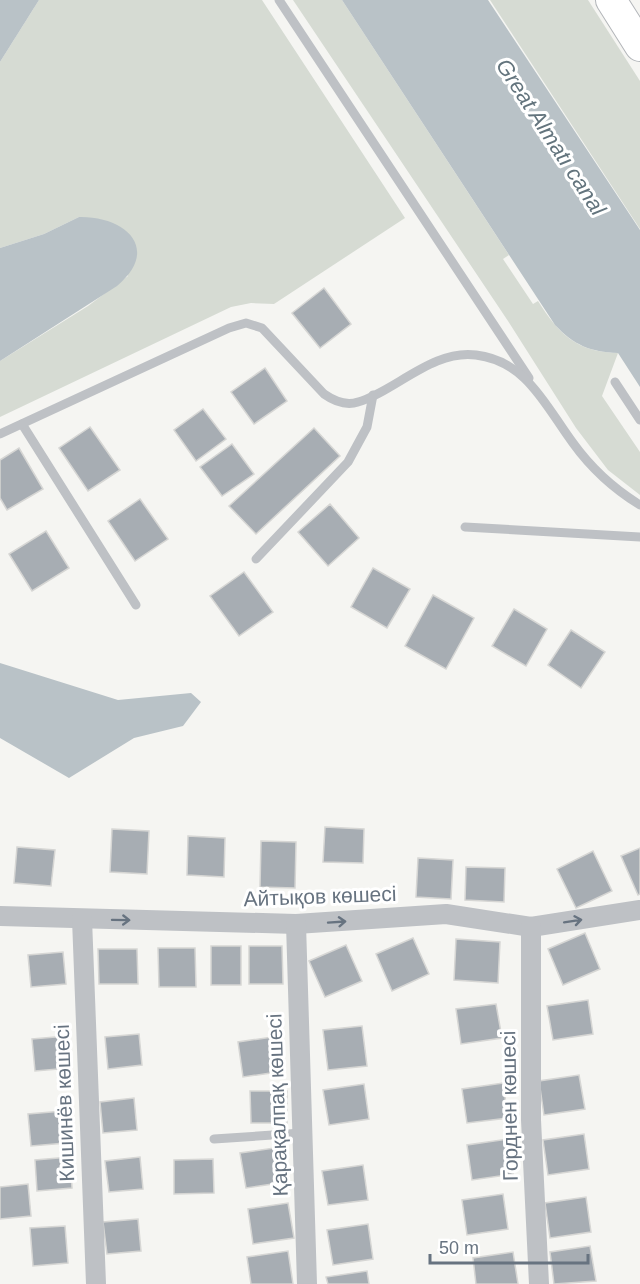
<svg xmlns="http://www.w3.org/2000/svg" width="640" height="1284" font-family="Arial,sans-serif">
	<rect width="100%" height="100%" fill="#f5f5f2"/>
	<!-- green -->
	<g fill="#d6dbd3">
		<path d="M39,0H262L405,218L274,304L251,303L231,307L0,417V361L88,306L128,276L79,217L44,234L0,248V62Z"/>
		<path d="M293,0H342L509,255L503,259L533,304L538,301C559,334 576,352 618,353L602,396L640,452V495L608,470L576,428L508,321Z"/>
		<path d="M490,0H588L640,81V229Z"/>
	</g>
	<!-- water -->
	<g fill="#b9c2c7">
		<path d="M0,0H39L0,62Z"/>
		<path d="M342,0H488L640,230V387L618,353C590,352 574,345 555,325Z"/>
		<path d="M79,217C126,216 161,249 117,286L0,361V248L44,234Z"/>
		<path d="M0,663L118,700L191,693L201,702L183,726L134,738L69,778L0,738Z"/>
	</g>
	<!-- building -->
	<g fill="#a7adb3" stroke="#d6d6d4" stroke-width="1.5">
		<path d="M324,288L351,324L320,348L292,313Z"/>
		<path d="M265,368L287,401L254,424L231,392Z"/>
		<path d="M203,409L226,439L196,461L174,430Z"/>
		<path d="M90,427L120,470L88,491L59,448Z"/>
		<path d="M314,428L340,456L256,534L229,506Z"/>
		<path d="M232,444L254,474L222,496L200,467Z"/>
		<path d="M19,448L43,489L7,510L0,498V460Z"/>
		<path d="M140,499L168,539L135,561L108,521Z"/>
		<path d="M330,504L359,538L328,566L298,532Z"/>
		<path d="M46,531L69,568L32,591L9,554Z"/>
		<path d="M373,568L410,589L387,628L351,607Z"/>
		<path d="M244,572L273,612L239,636L210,596Z"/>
		<path d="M433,595L474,618L446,669L405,646Z"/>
		<path d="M514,609L547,629L526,666L492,646Z"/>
		<path d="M571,630L605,652L581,688L548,665Z"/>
		<path d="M325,827L364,829L363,863L323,862Z"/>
		<path d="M112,829L149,831L147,874L110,872Z"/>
		<path d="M188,836L225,838L224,877L187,875Z"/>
		<path d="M261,841L296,842L295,888L260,887Z"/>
		<path d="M17,847L55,850L51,886L14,883Z"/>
		<path d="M640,848V894L638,895L621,856Z"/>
		<path d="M593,851L612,891L576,908L557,869Z"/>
		<path d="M418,858L453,860L451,899L416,897Z"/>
		<path d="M466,867L505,868L504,902L465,900Z"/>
		<path d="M585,933L600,969L563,985L548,949Z"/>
		<path d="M413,938L429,974L392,991L376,954Z"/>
		<path d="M456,939L500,942L498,983L454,980Z"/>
		<path d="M346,945L362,981L325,997L309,961Z"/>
		<rect x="211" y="946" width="30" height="39"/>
		<path d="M249,946H282L283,984H249Z"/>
		<path d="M158,948H195L196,987H159Z"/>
		<path d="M98,949H137L138,984H99Z"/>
		<path d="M63,952L66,984L31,987L28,955Z"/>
		<path d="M588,1000L593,1034L553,1040L547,1006Z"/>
		<path d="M496,1004L502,1038L461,1044L456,1009Z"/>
		<path d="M362,1026L367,1066L328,1070L323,1030Z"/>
		<path d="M139,1034L142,1065L108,1069L105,1037Z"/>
		<path d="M67,1036L70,1068L35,1071L32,1039Z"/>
		<path d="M279,1036L284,1071L243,1077L238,1042Z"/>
		<path d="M579,1075L585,1109L544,1115L539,1081Z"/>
		<path d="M503,1083L508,1118L467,1123L462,1089Z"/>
		<path d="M364,1084L369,1119L329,1125L323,1090Z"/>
		<path d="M250,1091H287V1123H251Z"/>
		<path d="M134,1098L137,1130L103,1133L100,1102Z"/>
		<path d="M63,1111L66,1143L31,1146L28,1114Z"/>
		<path d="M584,1134L589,1169L548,1175L543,1140Z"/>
		<path d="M508,1139L513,1174L472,1180L467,1145Z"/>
		<path d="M281,1147L286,1182L246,1188L240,1153Z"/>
		<path d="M70,1157L72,1188L37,1191L35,1160Z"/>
		<path d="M140,1157L143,1189L109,1192L105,1161Z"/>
		<path d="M213,1159L214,1193L174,1194V1160Z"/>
		<path d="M363,1165L368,1200L328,1205L322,1171Z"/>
		<path d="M28,1184L31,1216L0,1219V1187Z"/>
		<path d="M503,1194L508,1229L467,1235L462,1200Z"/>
		<path d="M586,1197L591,1232L550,1238L545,1203Z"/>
		<path d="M288,1203L294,1238L253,1244L248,1209Z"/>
		<path d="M138,1219L141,1251L107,1254L103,1222Z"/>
		<path d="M368,1224L373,1259L333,1265L327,1230Z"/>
		<path d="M65,1226L68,1263L33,1266L30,1228Z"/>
		<path d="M590,1246L596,1281L554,1284L550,1252Z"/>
		<path d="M288,1251L293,1284H251L247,1257Z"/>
		<path d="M513,1252L518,1284H476L473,1258Z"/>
		<path d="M367,1271L369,1284H328L326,1277Z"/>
	</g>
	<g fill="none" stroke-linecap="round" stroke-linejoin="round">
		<defs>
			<path id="primary" d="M611,0L640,46"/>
		</defs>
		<!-- primary casing -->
		<use href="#primary" stroke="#b2b5b9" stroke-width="32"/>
		<!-- lane -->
		<g stroke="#bec1c5" stroke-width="9">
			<path d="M279,0L529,378"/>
			<path d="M615,382L640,420"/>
			<path d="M22,424L136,605"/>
			<path d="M0,434L229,328L246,323L262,328L324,394C334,401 346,406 358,402C394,392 433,349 476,355C527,361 546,407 573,443C591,468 614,489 640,505"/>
			<path d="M465,527L640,537"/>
			<path d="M256,559L348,462L367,427L373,395"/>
			<path d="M214,1139L302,1133"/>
		</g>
		<!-- street -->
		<g stroke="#bec1c5" stroke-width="20">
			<path d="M0,916L296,924L446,914L531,927L640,910"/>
			<path d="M82,919L96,1284"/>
			<path d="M296,924L307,1284"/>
			<path d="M531,927V1120L539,1284"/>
		</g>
		<!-- primary -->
		<use href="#primary" stroke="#fff" stroke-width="30"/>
	</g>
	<!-- one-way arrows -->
	<defs><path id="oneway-shaft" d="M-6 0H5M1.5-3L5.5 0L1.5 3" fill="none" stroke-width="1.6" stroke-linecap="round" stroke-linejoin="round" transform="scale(1.5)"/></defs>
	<g stroke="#677380">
		<use href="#oneway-shaft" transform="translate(121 920) rotate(1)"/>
		<use href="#oneway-shaft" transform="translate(573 921) rotate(-9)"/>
		<use href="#oneway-shaft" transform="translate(337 922) rotate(-4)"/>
	</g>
	<g text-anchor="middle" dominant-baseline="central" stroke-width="6" stroke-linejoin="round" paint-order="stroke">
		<!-- street labels -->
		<g font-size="21" fill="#677380" stroke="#fff">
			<text transform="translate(320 896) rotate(-2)">Айтықов көшесі</text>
			<text transform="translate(64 1103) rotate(-92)">Кишинёв көшесі</text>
			<text transform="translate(277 1105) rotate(-92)">Қарақалпақ көшесі</text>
			<text transform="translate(509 1106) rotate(-91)">Горднен көшесі</text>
		</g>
		<!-- water labels -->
		<g font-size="22" font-style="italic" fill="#63747d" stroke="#fff">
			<text transform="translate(551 137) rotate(57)">Great Almatı canal</text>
		</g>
	</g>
	<!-- scale -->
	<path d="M430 1254v9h158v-9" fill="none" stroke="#677380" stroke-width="3"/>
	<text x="439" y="1254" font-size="18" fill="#677380" stroke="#ffffff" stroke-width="4.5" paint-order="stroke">50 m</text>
</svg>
